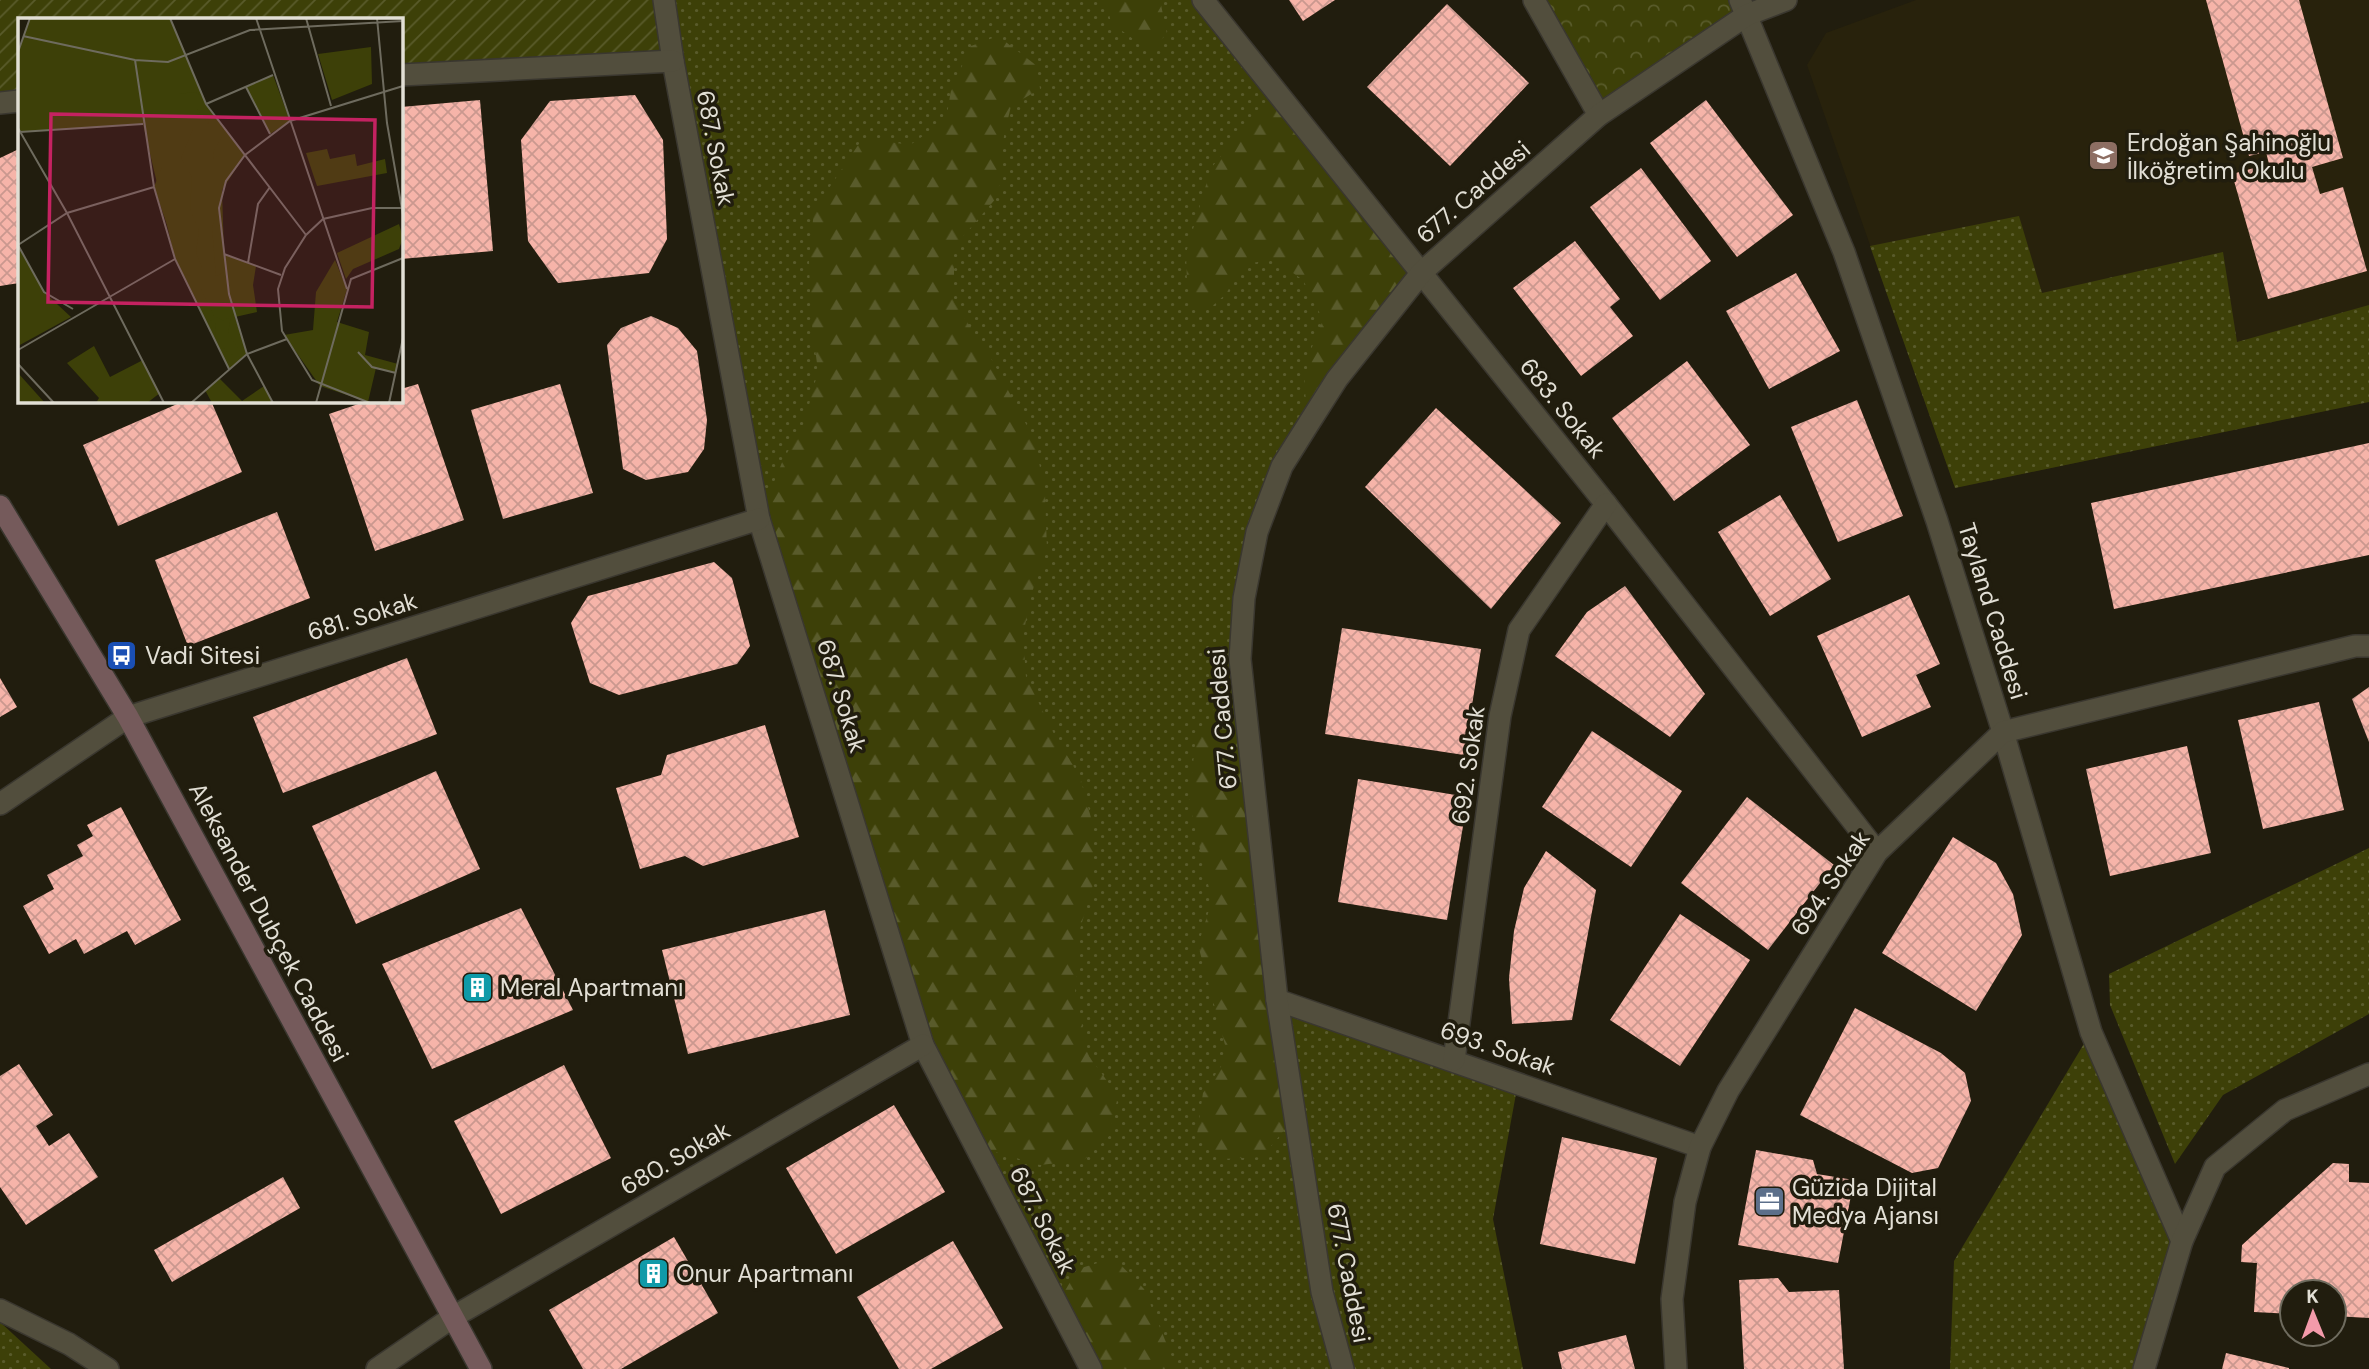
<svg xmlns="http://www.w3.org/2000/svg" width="2369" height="1369" font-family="'DM Sans',sans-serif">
	<defs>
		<pattern id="grass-dots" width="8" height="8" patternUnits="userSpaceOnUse" patternTransform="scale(1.75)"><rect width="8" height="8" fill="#3d4008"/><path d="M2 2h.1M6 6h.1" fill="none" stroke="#595b2b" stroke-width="1.8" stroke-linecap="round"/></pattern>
		<pattern id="forest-firs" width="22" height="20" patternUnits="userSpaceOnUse" patternTransform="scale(1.75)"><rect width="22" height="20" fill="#3d4008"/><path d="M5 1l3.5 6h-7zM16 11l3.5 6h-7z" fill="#595b2b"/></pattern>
		<pattern id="park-crowns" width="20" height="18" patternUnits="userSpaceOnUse" patternTransform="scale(1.75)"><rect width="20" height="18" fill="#3d4008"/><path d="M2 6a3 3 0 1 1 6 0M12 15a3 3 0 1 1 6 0" fill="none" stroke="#595b2b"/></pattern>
		<pattern id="garden-furrows" width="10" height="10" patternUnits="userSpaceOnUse" patternTransform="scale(1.75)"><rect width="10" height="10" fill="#3d4008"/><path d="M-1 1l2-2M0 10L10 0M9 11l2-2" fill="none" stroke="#595b2b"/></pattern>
		<pattern id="building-cross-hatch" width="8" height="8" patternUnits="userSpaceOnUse" patternTransform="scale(1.75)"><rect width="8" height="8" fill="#f6b4a9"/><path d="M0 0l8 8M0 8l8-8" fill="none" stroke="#ca988f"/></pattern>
	</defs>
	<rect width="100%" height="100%" fill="#211d0e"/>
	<!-- built -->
	<path fill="#28220c" d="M1916,0H2369V402L1955,488L1807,65L1826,33Z"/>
	<!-- grass -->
	<g fill="url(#grass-dots)">
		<path d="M664,0H1203L1422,272L1282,466L1244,598L1277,1000L1518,1083L1493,1219L1523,1369H1091L923,1045L759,519Z"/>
		<path d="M2019,216L2042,293L2223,252L2237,342L2369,305V402L1955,488L1870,246Z"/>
		<path d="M2369,848V1014L2223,1095L2175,1164L2110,1005L2109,974Z"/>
		<path d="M2091,1032L2182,1241L2144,1369H1950L1954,1261Z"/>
		<path d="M0,1322L51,1369H0Z"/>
	</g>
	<!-- forest -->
	<g fill="url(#forest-firs)">
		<path d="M1106,0H1160L1167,34L1150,51L1111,23Z"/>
		<path d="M998,36L1037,66L1040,89L1011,106L1004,136L998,196L954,247V302L992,360L1035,441L1045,494L1047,550L1031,595L1023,636L1026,677L1054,734L1080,777L1094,829L1093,885L1080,929L1075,994L1089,1056L1118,1096L1109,1136L1084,1160L1040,1165L988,1150L923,1045L759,519L783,460L804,424L818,371L811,318L809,260L814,210L863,138L910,145L946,120L951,90L971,46Z"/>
		<path d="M1279,95L1422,272L1309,423L1304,384L1312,347L1323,320L1303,280L1273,259L1242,265L1226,294L1210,308L1192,307L1187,281L1186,253L1211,168L1246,126Z"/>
		<path d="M1240,659L1293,1105L1286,1128L1262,1157L1222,1159L1197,1134L1203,1093L1228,1056L1198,945L1212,901L1189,802L1195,745Z"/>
		<path d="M1114,1258L1144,1289L1177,1369H1091L1063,1294L1078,1269Z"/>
	</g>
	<!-- park -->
	<path fill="url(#park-crowns)" d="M1534,0H1740L1747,15L1599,115Z"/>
	<!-- garden -->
	<path fill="url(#garden-furrows)" d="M0,0H664L673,61L401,75V19H19V101L0,103Z"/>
	<!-- building -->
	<g fill="url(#building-cross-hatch)">
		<path d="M1289,0H1335L1303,21Z"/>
		<path d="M2206,0H2299L2343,158L2312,167L2320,194L2343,187L2367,271L2268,299L2232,174L2269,164L2266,152L2249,156Z"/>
		<path d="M1447,4L1529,83L1450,166L1367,87Z"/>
		<path d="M635,95L663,140L667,239L649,273L558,283L528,241L521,140L550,101Z"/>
		<path d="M480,100L493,251L401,259V107Z"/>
		<path d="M1706,100L1793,215L1737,257L1650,143Z"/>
		<path d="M19,149V283L0,286V158Z"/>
		<path d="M1641,168L1711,261L1660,300L1590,207Z"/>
		<path d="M1575,241L1620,299L1610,307L1633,336L1581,376L1513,288Z"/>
		<path d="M1796,273L1840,351L1769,389L1726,311Z"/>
		<path d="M651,316L678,328L697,351L707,420L704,449L688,472L646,480L623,469L607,345L621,328Z"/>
		<path d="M1687,361L1750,445L1674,501L1612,418Z"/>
		<path d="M418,384L464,520L375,551L329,414L367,401H401V389Z"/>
		<path d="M560,384L593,493L503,519L471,410Z"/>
		<path d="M1857,400L1903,516L1838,542L1791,427Z"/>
		<path d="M184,401H211L242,472L118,526L83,445Z"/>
		<path d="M1436,408L1561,523L1491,609L1365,487Z"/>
		<path d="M2369,443V555L2114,609L2091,503Z"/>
		<path d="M1780,495L1831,579L1770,616L1718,532Z"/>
		<path d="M277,512L310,598L188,646L155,560Z"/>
		<path d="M714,562L732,578L750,646L737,664L619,695L590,683L571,623L588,596Z"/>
		<path d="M1625,586L1705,694L1670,737L1555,656L1587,612Z"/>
		<path d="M1909,595L1940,664L1916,675L1931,707L1862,737L1817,636Z"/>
		<path d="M1342,628L1481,649L1464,755L1325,734Z"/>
		<path d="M407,658L437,734L283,793L253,717Z"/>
		<path d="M0,678L17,707L0,717Z"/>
		<path d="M2369,687V742L2352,699Z"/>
		<path d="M2319,702L2344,810L2263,829L2238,720Z"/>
		<path d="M765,725L799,837L703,866L685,856L640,869L616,788L661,775L667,755Z"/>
		<path d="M1592,731L1682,791L1631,867L1542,807Z"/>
		<path d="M2187,746L2211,853L2110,876L2086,769Z"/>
		<path d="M436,771L480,869L356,924L312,826Z"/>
		<path d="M1358,779L1468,797L1447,920L1338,902Z"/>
		<path d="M1747,797L1834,865L1768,950L1681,883Z"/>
		<path d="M121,807L181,920L135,945L127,931L84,954L76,939L49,954L23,906L54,889L47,875L83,856L77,845L93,836L87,825Z"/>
		<path d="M1953,837L1996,863L2013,894L2022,935L1976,1011L1882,953Z"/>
		<path d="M1546,851L1596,890L1572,1020L1512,1024L1509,978L1514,931L1524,888Z"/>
		<path d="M521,908L573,1010L432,1069L382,964Z"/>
		<path d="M825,910L850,1015L688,1054L662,950Z"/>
		<path d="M1680,914L1750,960L1680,1066L1610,1020Z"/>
		<path d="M1855,1008L1941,1053L1965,1073L1971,1101L1938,1168L1912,1173L1800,1115Z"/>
		<path d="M19,1064L53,1115L36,1126L49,1146L69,1133L98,1177L26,1225L0,1187V1076Z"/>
		<path d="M564,1065L611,1158L501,1214L454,1121Z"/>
		<path d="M894,1105L945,1192L836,1254L786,1168Z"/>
		<path d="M1562,1137L1657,1158L1635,1264L1540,1244Z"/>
		<path d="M1756,1150L1813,1160L1817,1174L1854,1180L1838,1263L1738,1245Z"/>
		<path d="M2333,1163L2349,1164V1182L2369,1183V1318L2334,1316V1292H2292V1314L2254,1312L2257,1263L2241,1262L2242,1245Z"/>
		<path d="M283,1177L300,1208L172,1282L154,1250Z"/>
		<path d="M674,1237L718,1313L621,1369H583L549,1310Z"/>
		<path d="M953,1241L1003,1328L931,1369H899L857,1297Z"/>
		<path d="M1778,1278L1789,1292L1839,1290L1844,1369H1744L1739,1280Z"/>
		<path d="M1626,1335L1635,1369H1562L1558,1352Z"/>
		<path d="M2226,1353L2289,1368V1369H2222Z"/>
	</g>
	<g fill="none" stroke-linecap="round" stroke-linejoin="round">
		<defs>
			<g id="street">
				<path d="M664,0L673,61L759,519L923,1045L1091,1369"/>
				<path d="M1203,0L1606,504L1877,852"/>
				<path d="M1534,0L1599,115"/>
				<path d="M1740,0L1844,252L1937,521L2003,732L2091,1032L2182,1241"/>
				<path d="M401,75L673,61"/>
				<path d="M0,103L19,101"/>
				<path d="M0,804L128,717L759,519"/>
				<path d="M1277,1000L1700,1147"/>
				<path d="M1454,1060L1500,716L1519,630L1606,504"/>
				<path d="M0,1310L69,1344L108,1369"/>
				<path d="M377,1369L453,1317L923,1045"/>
				<path d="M1343,1369L1322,1292L1277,1000L1240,659L1244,598L1257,532L1282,466L1309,423L1337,379L1422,272L1599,115L1747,15L1786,0"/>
				<path d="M1676,1369L1672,1299L1685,1202L1700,1147L1728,1091L1877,852L2003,732L2355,646H2369"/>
				<path d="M2144,1369L2182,1241L2215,1167L2285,1110L2369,1074"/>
			</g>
			<path id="secondary" d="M0,506L128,717L481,1369"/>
		</defs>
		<!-- street casing -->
		<use href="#street" stroke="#3a372f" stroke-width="24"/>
		<!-- secondary casing -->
		<use href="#secondary" stroke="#3a372f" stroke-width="24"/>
		<!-- street -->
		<use href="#street" stroke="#524e3d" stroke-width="21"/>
		<!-- secondary -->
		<use href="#secondary" stroke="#755a5b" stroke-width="21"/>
	</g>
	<!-- icons -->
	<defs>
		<symbol id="school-square" viewBox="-11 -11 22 22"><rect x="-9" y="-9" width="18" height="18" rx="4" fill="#8d6e63" stroke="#211d0e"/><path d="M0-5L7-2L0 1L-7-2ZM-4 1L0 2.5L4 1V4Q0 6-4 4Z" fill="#fff"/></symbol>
		<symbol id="bus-square" viewBox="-11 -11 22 22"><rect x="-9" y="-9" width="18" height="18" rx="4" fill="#1a4fb4" stroke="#211d0e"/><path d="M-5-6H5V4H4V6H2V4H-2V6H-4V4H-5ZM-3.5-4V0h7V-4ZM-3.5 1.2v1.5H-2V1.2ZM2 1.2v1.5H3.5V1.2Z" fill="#fff"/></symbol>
		<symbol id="building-square" viewBox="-11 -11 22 22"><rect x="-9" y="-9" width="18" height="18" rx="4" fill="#0f9aa8" stroke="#211d0e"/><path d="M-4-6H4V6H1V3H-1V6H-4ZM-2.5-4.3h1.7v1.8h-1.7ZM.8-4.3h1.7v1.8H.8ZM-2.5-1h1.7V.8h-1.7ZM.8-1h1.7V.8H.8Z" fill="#fff"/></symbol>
		<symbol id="office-square" viewBox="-11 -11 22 22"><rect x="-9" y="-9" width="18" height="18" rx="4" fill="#5c6f8a" stroke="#211d0e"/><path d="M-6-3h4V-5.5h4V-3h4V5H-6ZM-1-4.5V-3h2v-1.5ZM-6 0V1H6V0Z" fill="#fff"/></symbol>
	</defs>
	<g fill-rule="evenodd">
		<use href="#school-square" x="2086" y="138" width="35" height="35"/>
		<use href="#bus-square" x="104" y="638" width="35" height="35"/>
		<use href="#building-square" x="460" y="970" width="35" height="35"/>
		<use href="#office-square" x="1752" y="1184" width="35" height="35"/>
		<use href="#building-square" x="636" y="1256" width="35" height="35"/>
	</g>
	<g text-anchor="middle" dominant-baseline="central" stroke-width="7" stroke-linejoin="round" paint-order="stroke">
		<!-- poi labels -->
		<g font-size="24" fill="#e2dfd5" stroke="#211d0e" text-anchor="start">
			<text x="2127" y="142">Erdoğan Şahinoğlu<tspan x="2127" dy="28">İlköğretim Okulu</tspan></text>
			<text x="145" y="655">Vadi Sitesi</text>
			<text x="500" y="987">Meral Apartmanı</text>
			<text x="1792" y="1187">Güzida Dijital<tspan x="1792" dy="28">Medya Ajansı</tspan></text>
			<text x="676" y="1273">Onur Apartmanı</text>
		</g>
		<!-- street labels -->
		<g font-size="24" fill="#e2dfd5" stroke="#211d0e">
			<text transform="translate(716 148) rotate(79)">687. Sokak</text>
			<text transform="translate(1473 192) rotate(-41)">677. Caddesi</text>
			<text transform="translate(1563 408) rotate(51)">683. Sokak</text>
			<text transform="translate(1993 611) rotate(73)">Tayland Caddesi</text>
			<text transform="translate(362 616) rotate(-17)">681. Sokak</text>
			<text transform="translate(842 696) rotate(73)">687. Sokak</text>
			<text transform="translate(1222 719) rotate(-95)">677. Caddesi</text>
			<text transform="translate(1468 765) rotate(-82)">692. Sokak</text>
			<text transform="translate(1830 883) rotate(-56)">694. Sokak</text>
			<text transform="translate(269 922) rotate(62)">Aleksander Dubçek Caddesi</text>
			<text transform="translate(1498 1048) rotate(19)">693. Sokak</text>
			<text transform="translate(675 1158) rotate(-30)">680. Sokak</text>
			<text transform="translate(1043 1220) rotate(63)">687. Sokak</text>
			<text transform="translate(1349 1273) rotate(79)">677. Caddesi</text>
		</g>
	</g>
	<!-- overview -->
	<g transform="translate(18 18)">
		<rect width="385" height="385" fill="#211d0e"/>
		<path d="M12,0H152L188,86L227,137L204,172L206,236L238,248L235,267L239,294L217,299L229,336L211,351L157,241L125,106L5,18ZM309,131L312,141L337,136L339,148L367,141L369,155L299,168L288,135ZM381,206L385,220L381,231L335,251L328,261L319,235ZM0,227L26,274L53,299L0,328ZM317,242L329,271L319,304L351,314L347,337L380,346L378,355L358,350L350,384L302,368L266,317L295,312L298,274ZM76,328L92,359L125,342L142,375L129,385H78L81,380L49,345ZM0,355L27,385H0ZM201,360L224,383L246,368L255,385H194L187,372Z" fill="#3d4008"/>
		<path d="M176,74L183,77L192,92L190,106L179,91H161V76ZM170,104L175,111L163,140L174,159L172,191L181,212L178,235L184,249L179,258H173L166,256L136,169L144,149V127ZM208,112L227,137L211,157V138L203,136L196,141L195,134ZM201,190L207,254L198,258L194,209ZM183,271L196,298L206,303L213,298L210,315L223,335L217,339L198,325L197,305L185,297L176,276Z" fill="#3d4008"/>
		<path d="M255,57L272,103L252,116L228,69Z" fill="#3d4008"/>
		<path d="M5,18L117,42L125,106L2,114L0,34ZM353,29L354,66L314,82L300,36Z" fill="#3d4008"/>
		<path fill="none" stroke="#6e6b5e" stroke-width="2" d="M152,0L188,86L288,217M238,0L329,271M288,0L313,88M359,0L369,105L385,197M5,18L117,42M0,34L12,0M228,69L252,116M188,86L255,57M0,110L49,195L146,385M2,114L125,106M0,227L49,195L136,169M0,227L26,274L55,291M206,236L263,257M230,245L240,186L252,169M0,332L157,241M340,334L354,349L378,355M0,346L36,385M211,351L157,241L136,169L117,42L150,44L232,12L385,3M173,385L229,336L269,321M255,385L229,336L211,276L201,190L208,163L227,137L272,103L385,68M298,385L333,261L385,240M352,385L294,362L264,313L260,271L267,250L288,217L305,201L354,190H385M371,385L385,320"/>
		<path fill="#c42261" fill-opacity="0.15" stroke="#c42261" stroke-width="3.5" d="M33,96L357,102L354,289L30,284Z"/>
		<rect width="385" height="385" fill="none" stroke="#e2dfd5" stroke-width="3.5"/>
	</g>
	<!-- north arrow -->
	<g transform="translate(2313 1313) rotate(359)"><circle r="33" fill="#211d0e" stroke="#6e6b5e" stroke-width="2"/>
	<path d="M0-5L12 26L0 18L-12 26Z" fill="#f39aaa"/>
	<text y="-10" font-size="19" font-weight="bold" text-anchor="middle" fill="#e2dfd5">K</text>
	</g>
</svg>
